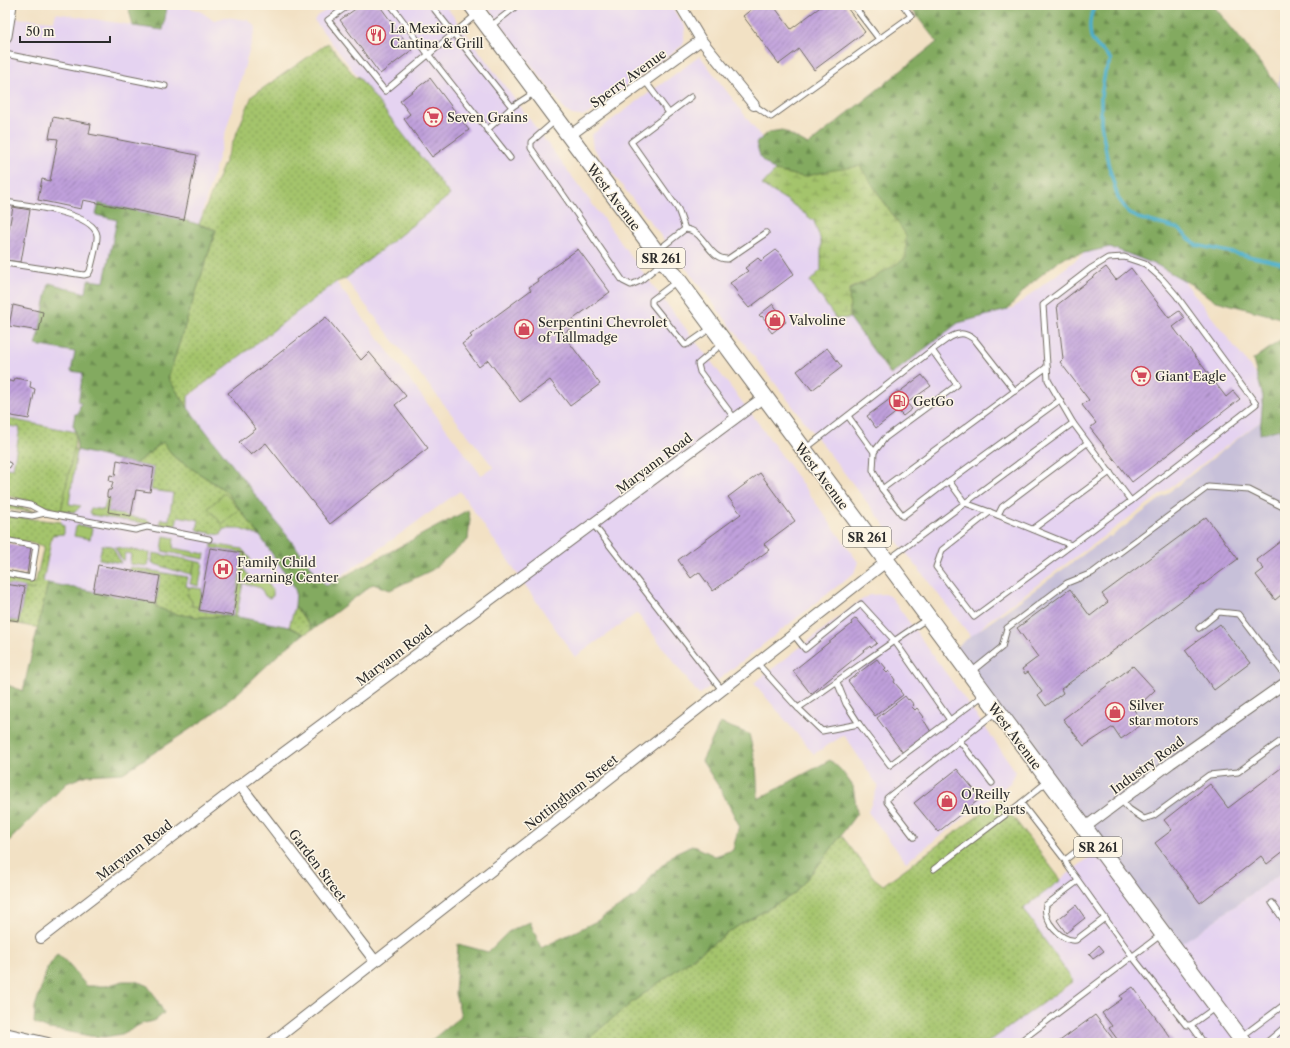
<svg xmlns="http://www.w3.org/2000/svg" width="1290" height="1048" font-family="'Libre Caslon Text',serif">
	<defs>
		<pattern id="grass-dots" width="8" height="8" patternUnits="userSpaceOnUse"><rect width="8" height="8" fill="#a4c46c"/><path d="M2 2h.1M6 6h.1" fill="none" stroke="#869f59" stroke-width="1.8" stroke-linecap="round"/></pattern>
		<pattern id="forest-firs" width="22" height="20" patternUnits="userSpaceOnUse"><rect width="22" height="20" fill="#83aa60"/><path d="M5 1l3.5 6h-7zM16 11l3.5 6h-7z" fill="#6b8b4f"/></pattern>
		<pattern id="wetland-marsh" width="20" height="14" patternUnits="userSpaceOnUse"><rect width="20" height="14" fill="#a4c46c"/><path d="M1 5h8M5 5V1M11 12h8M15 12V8" fill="none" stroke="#869f59"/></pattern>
		<pattern id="park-crowns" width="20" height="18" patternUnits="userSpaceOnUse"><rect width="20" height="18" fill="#a4c46c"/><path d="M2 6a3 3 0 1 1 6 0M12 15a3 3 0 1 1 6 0" fill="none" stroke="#869f59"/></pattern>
		<pattern id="building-hatch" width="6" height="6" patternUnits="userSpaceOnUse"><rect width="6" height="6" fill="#c0a0dc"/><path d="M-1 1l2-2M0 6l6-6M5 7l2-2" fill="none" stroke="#9c83b3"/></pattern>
	</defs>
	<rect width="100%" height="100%" fill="#fcf5e5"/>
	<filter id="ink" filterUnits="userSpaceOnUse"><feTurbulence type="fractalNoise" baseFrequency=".025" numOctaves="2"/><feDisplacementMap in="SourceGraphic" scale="8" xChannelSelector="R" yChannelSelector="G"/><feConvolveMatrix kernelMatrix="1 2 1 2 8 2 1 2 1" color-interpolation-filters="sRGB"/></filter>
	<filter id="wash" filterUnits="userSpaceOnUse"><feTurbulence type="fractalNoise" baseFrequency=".012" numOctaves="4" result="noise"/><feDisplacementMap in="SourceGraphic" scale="16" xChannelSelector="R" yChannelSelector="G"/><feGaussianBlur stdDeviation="0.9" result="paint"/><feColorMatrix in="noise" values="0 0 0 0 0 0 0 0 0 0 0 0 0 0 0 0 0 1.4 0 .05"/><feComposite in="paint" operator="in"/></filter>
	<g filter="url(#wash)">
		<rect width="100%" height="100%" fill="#f2e1c4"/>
		<!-- built -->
		<g fill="#e5d3f1">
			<path d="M172,5H181L200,11L214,21L225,17L248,20L256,27L199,224L184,220H117L104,283L86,293L36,345L75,352L84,373L78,401L81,402L78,415L73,425L76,432L74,449L135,464L163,442L226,491L260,536L292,583L296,592L295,606L289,627L233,616L198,617L155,603L43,583L53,535H60L64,526L61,522V511L25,500L5,495V62L13,18L54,21L56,13L163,30L167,7Z"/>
			<path d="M333,5H445L650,282L759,424L858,562L854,573L699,695L637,613L575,657L460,491L326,587L188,408V397L336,282L481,475L494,468L345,279L450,195L314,20L318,16Z"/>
			<path d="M486,5H670L685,27L683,45L588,114L580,116L572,115L566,111Z"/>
			<path d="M700,56L762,138L756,143L761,159L775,171L762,185L788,201L814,221L821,241V270L810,281L836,319L850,318L890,375L958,323L1013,308L1090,249L1118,241L1177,272L1262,382L1269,415L988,621L972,638L593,148L591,135Z"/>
			<path d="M884,594L891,597L989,733L1016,772L1010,783L906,862L868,812L878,786L844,735L814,754L754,683L860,601L870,595Z"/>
			<path d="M1100,849L1194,935L1285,870V1043H987L1073,982L1023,909Z"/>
		</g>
		<!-- industrial -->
		<g fill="#c7c0d9">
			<path d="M1285,58V94L1278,85Z"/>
			<path d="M1261,421L1260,433L1280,429L1281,451L1285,457V870L1194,935L1173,948L952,650L1109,536L1111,537Z"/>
		</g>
		<!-- grass -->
		<g fill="url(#grass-dots)" stroke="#68784c">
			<path d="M328,43L356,78L358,76L450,195L345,279L336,282L188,396V408L168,378L216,230L199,224L252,96Z"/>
			<path d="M5,418L76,432L74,449L61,511L25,500L5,495V468L13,469L20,428L5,425Z"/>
			<path d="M163,442L174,457L226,491L260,536L240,529H223L221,535L200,531L197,529L199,520L178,516L176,525L173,526L160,524V521L161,519L169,520L173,493L151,490L154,468L135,464Z"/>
			<path d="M5,503L37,512L5,509Z"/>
			<path d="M5,516L61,522L64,526V534L52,535L43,582L48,583L38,628L5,621V619L19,621L25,587L34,589L44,546L5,537Z"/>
			<path d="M102,545L112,546L121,563L99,559Z"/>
			<path d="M153,553L195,561L192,574L176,571L152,563Z"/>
			<path d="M164,573L188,577L186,586L189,587L188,596L192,601V606L199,607V610L233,616L198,617L175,614L156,607L160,576Z"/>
			<path d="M295,606L312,630L304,634L289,627Z"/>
			<path d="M1000,800L1061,880L1023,909L1073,981L987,1043H583L631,1003L694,957L741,924L794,894L825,857L841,835L874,878L883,885Z"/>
		</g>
		<!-- forest -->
		<g fill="url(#forest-firs)" stroke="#576a46">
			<path d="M128,5H172L167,7L163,30L133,26Z"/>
			<path d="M908,5H1213L1285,94V457L1281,451L1280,429L1260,434L1263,397L1253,360L1281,340L1284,319L1213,300L1194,286L1157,265L1110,247L1062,258L1029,285L1007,310L958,323L891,375L850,318L849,290L875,277L828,171L804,177L775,171L761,159L756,143L769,132L782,130L808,145L937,42Z"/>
			<path d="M99,203L184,220L216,230L168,378L188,408L326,586L468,510L470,519L468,540L432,570L390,590L373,584L312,630L295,606L296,592L292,583L260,536L226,491L174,457L163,442L135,464L77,450L76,432L73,425L75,414H78L81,402H78L83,373L71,371L75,352L36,345L49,283L86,293L88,280L104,282L117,220L96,215Z"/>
			<path d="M48,583L155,603L156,607L175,614L198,617L233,616L289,627L304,634L281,652L239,692L207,718L123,773L87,775L67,783L5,845V684L23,691Z"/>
			<path d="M720,723L749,734L756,763L758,799L830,760L841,770L853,786L857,813L825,857L794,894L741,924L694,957L631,1003L583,1043H428L461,1016L455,994L458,944L488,952L508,932L530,922L541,948L597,921L639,894L652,875L675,853L692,845L715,856L733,850L739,825L721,790L702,761Z"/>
			<path d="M57,954C69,962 77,976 87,986H106L123,981H135L147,985L155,996L164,1013L156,1020L141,1024L122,1034L105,1037L90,1036L65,1031L48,1029L34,1023L35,1007L47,969Z"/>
		</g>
		<!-- wetland -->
		<path fill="url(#wetland-marsh)" stroke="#68784c" d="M860,166L906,235V258L875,277L849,289L850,318L836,319L810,281L821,270V241L814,221L788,201L762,185L775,171L804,177L828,171Z"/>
		<!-- park -->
		<path fill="url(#park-crowns)" stroke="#68784c" d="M225,493L239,510L222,524L208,508Z"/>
		<!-- garden -->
		<g fill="#a4c46c" stroke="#68784c">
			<path d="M74,449L77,450L69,504L81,506L75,512L61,511Z"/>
			<path d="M107,497L110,498L108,512L147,520L149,521V524L92,515L90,512L91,508L104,510Z"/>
			<path d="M78,525L92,528L90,539L74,536L76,527Z"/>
			<path d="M164,536L174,538L173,548L205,554L204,559L162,551Z"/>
			<path d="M212,544L242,549L251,560L243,568L252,580L256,578L266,581L273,591V596L269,598L265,596L261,588L243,583L236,617L233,616L243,553L212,548Z"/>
			<path d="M115,547L150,553L148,566L130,564L131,554L125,553L124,560H122Z"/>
			<path d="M195,561L203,563L199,586L190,584Z"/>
			<path d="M130,567L164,573L160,576L129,570Z"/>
			<path d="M5,577L35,583L34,590L5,584Z"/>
			<path d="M189,587L202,589L199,607L192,606V601L188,596Z"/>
		</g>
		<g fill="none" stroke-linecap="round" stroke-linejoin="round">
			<!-- stream -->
			<path stroke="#4cafcb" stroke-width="3.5" d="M1097,5C1095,7 1092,10 1092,13C1089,20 1089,35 1093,41C1098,49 1106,52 1111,60L1105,72L1101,96V123L1108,163L1118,198L1129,213L1138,218L1179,229L1196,245L1285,264"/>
		</g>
		<g id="blocks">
			<!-- building -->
			<g fill="url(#building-hatch)">
				<path d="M361,5H379L412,50L380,74L340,20Z"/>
				<path d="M757,5H773L791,29L823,5H845L865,32L814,70L799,49L779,64L743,16Z"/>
				<path d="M430,78L469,130L432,157L404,119L410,114L400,101Z"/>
				<path d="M53,117L91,124L89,134L197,155L184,220L83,200L81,209L38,200L42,179L50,181L58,139L49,138Z"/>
				<path d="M13,207L30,210L21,262L5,260V250Z"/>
				<path d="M578,249L610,292L572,320L576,324L563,334L600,384L570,406L550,380L520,402L488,360L479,367L462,344L472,337L470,335L531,290L529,287L538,281L537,279Z"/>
				<path d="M776,250L780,253L794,274L749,308L737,294L738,293L730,283L748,271L745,268L758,258L761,261Z"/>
				<path d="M1106,267L1116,280L1131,268L1169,318L1179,311L1185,318L1173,327L1226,397L1233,391L1240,399L1132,482L1090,428L1096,423L1082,405L1089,400L1060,362L1063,359L1057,305Z"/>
				<path d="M773,304L786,322L772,333L768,328L770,326L762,316L761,317L759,315Z"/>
				<path d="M13,305L43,312L39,331L9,326Z"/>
				<path d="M326,317L361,360L369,352L406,396L395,405L428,448L330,524L266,443L251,455L239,442L256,429L228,393Z"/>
				<path d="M827,348L842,367L812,390L797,371Z"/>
				<path d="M922,375L931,386L907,403L912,409L903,416L898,411L876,428L867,416L890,399L889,398L898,391L899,392Z"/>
				<path d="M15,378L31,381L30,387L35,389L29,419L6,415L8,406H5V380L14,382Z"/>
				<path d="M117,460L154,468L150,492L136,490L131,516L108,512L110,498L107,497V494L108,490H111L113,482L109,481L110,475L115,476Z"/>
				<path d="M760,473L795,521L764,544L769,550L713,591L699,572L691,578L678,560L741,514L728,497Z"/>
				<path d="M1206,517L1238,559L1061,689L1063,693L1046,706L1038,695L1042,692L1028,672L1025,674L1022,669L1038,657L1017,628L1070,589L1090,616L1108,602L1102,594Z"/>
				<path d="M1285,538V600L1281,595L1275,600L1256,575L1264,569L1256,560Z"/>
				<path d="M5,543L31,547L27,574L5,570Z"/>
				<path d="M210,548L243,553L233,616L199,610Z"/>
				<path d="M98,565L160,576L155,603L93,592Z"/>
				<path d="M5,584L25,587L19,621L5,619Z"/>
				<path d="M856,618L877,643L871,648L870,646L811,694L793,671L852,624L851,622Z"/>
				<path d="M1220,624L1250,663L1214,690L1185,650Z"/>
				<path d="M877,659L880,663L881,662L886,668L884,670L887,673L889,671L895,680L894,682L901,690L900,691L903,695L875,716L848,681Z"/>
				<path d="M1133,666L1155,690L1134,710L1144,723L1121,739L1113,727L1084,746L1063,719Z"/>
				<path d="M905,696L908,700L909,699L914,705L912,707L915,710L917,708L924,717L922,719L924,722H925L931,732L903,753L877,718Z"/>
				<path d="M1285,765V850L1267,864L1261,856L1200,903L1155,843L1172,830L1164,820L1210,784L1228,808Z"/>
				<path d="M957,769L981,798L938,832L914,803Z"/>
				<path d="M1076,905L1085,918L1066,933L1057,920Z"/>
				<path d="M1099,945L1104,951L1093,959L1089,954Z"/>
				<path d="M1133,987L1173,1041L1171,1043H1120L1109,1028L1112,1026L1102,1013L1122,999L1120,996Z"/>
				<path d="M1095,1015L1116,1043H1057Z"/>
			</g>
		</g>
	</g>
	<g filter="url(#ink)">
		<use href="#blocks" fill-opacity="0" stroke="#716b61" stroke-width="1"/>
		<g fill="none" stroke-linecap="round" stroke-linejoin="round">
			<defs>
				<g id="service">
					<path d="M349,5L328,20L385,91L477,14"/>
					<path d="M391,5L428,54L510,158"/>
					<path d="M431,5L512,107"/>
					<path d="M491,26L514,8L515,5"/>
					<path d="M879,39L911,16L903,5"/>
					<path d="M5,54L165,86"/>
					<path d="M645,81L669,113"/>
					<path d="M754,105L771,117L879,39L853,5"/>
					<path d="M556,120L531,142V148L623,281L631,285L640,281L663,262"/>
					<path d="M487,130L512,107L535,92"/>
					<path d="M5,202C25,205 93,212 97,235C98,241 92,263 90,271L88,274L84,275L5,263"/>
					<path d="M685,229L678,209L631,142L691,97"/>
					<path d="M657,251L685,229C705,230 708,260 728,259L766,233"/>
					<path d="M1124,257L1145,264L1162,279L1176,295L1256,404L1131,501L1073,423L1048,380L1043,305L1090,269L1108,258Z"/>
					<path d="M677,281L652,300V304L685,345L688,344L711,328"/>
					<path d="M723,343L698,364L700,372L735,419"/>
					<path d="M932,350C940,345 951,334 960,334C965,333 971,337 975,340L1015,391"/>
					<path d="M1047,367L882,489L903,516L949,481L965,503L990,512L1071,545"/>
					<path d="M848,416L874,452"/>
					<path d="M805,449L932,350L957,385L885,438L874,452L873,470L882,489"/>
					<path d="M5,464L8,465"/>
					<path d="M949,481L1060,400"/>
					<path d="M5,500L30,505L45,513L135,530L147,527L209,539"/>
					<path d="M5,512L32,516L45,513"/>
					<path d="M990,512L942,550L936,567L974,617L1131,501"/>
					<path d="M998,515L1002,507L1087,443"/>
					<path d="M593,524L722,690"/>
					<path d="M1033,529L1110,472"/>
					<path d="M5,540L36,546L31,578L5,573"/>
					<path d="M888,560L1073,423"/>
					<path d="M1199,628L1219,612L1239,614L1285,675"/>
					<path d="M793,634L805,649L861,604L894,640L950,720L984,695"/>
					<path d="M757,663L795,705L822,731L859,724"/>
					<path d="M971,672L1002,647L1007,628L1067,583L1092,573L1208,487L1249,490L1285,508"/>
					<path d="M837,682L846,704L859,724L890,765L950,720"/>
					<path d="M798,708C842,679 883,647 927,619"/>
					<path d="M959,740L992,783"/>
					<path d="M1048,781L1021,803L1065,860"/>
					<path d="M1121,800L1129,809L1144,819L1153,816L1209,775L1238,772L1285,738"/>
					<path d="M914,837L887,802V798L996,712"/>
					<path d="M1092,839L1065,860L1067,865L1132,956L1186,1025H1191L1216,1007"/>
					<path d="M934,869L1021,803"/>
					<path d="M1078,881L1046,905C1042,920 1061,942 1076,940L1105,918"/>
					<path d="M1272,903L1285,922"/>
					<path d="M1191,1025L1204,1043"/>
					<path d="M1241,1037L1285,1004"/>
					<path d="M1018,1043L1162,934"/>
					<path d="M1266,1043L1285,1027"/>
				</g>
				<g id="minor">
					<path d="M680,5L701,40L754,105"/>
					<path d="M569,136L701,40"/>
					<path d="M240,785L375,961"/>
					<path d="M1084,828L1171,763L1285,683"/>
					<path d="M41,938L240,785L764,397"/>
					<path d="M5,1033L48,1043"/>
					<path d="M271,1043L886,562"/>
				</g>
				<path id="tertiary" d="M5,36L10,5"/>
				<path id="primary" d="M472,5L656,252L664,261L1244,1043"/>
			</defs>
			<!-- service casing -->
			<use href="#service" stroke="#716b61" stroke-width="7"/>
			<!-- minor casing -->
			<use href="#minor" stroke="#716b61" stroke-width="12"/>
			<!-- tertiary casing -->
			<use href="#tertiary" stroke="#716b61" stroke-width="15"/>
			<!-- primary casing -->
			<use href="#primary" stroke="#716b61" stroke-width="18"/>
			<!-- service -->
			<use href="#service" stroke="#fff" stroke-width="5"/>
			<!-- minor -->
			<use href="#minor" stroke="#fff" stroke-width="10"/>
			<!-- tertiary -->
			<use href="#tertiary" stroke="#fff" stroke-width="13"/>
			<!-- primary -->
			<use href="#primary" stroke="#fff" stroke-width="16"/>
		</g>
	</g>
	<!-- icons -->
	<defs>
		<symbol id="restaurant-ring" viewBox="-11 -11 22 22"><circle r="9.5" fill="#fcf5e5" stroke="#d1495b" stroke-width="1.5"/><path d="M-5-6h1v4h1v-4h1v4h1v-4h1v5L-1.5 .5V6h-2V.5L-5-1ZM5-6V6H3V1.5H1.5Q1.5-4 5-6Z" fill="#d1495b"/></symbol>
		<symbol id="supermarket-ring" viewBox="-11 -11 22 22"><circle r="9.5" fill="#fcf5e5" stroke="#d1495b" stroke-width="1.5"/><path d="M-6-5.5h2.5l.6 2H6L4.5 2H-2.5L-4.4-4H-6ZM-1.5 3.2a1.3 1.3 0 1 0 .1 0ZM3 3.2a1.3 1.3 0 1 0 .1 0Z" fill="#d1495b"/></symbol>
		<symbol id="shop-ring" viewBox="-11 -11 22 22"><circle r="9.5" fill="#fcf5e5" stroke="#d1495b" stroke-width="1.5"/><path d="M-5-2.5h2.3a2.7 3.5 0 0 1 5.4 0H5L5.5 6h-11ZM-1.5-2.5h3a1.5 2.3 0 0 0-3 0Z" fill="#d1495b"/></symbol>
		<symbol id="fuel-ring" viewBox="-11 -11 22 22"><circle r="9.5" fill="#fcf5e5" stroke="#d1495b" stroke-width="1.5"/><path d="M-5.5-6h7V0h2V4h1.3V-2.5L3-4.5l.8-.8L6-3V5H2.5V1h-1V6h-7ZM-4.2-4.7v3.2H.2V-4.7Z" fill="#d1495b"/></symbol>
		<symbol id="hospital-ring" viewBox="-11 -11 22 22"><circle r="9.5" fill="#fcf5e5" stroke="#d1495b" stroke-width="1.5"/><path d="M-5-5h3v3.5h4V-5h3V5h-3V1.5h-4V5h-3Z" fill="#d1495b"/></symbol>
	</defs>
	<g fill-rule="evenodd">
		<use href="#restaurant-ring" x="365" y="24" width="22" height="22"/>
		<use href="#supermarket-ring" x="422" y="106" width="22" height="22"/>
		<use href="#shop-ring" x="764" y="309" width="22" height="22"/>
		<use href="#shop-ring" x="513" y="318" width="22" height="22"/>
		<use href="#supermarket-ring" x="1130" y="365" width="22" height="22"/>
		<use href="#fuel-ring" x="888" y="390" width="22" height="22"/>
		<use href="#hospital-ring" x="212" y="558" width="22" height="22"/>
		<use href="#shop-ring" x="1104" y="701" width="22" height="22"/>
		<use href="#shop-ring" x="936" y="790" width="22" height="22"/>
	</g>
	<g text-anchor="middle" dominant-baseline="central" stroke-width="3" stroke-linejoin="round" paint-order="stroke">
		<!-- shield labels -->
		<g fill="#fcf5e5" stroke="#6a6863" stroke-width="1">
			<rect x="637" y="248" width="48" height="20" rx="3"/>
			<rect x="843" y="527" width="48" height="20" rx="3"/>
			<rect x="1074" y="837" width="48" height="20" rx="3"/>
		</g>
		<g font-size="12" font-weight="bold" fill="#2b2b2b">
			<text x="661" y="258">SR 261</text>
			<text x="867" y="537">SR 261</text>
			<text x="1098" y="847">SR 261</text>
		</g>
		<!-- poi labels -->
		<g font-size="13" fill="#2b2b2b" stroke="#fcf5e5" text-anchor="start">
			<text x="390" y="28">La Mexicana<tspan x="390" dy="15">Cantina &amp; Grill</tspan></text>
			<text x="447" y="117">Seven Grains</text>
			<text x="789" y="320">Valvoline</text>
			<text x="538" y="322">Serpentini Chevrolet<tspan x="538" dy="15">of Tallmadge</tspan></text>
			<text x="1155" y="376">Giant Eagle</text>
			<text x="913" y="401">GetGo</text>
			<text x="237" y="562">Family Child<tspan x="237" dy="15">Learning Center</tspan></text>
			<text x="1129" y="705">Silver<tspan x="1129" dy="15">star motors</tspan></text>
			<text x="961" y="794">O'Reilly<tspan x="961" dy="15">Auto Parts</tspan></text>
		</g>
		<!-- street labels -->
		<g font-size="13" fill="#2b2b2b" stroke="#fcf5e5">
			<text transform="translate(628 78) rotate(-36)">Sperry Avenue</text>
			<text transform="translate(614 197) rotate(53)">West Avenue</text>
			<text transform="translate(654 463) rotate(-37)">Maryann Road</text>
			<text transform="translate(822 476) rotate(53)">West Avenue</text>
			<text transform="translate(394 655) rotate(-37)">Maryann Road</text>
			<text transform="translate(1015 736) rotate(53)">West Avenue</text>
			<text transform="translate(1147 765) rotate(-36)">Industry Road</text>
			<text transform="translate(571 792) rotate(-38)">Nottingham Street</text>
			<text transform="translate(134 850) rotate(-37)">Maryann Road</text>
			<text transform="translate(318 865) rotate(53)">Garden Street</text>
		</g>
	</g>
	<!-- margin -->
	<rect width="1290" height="1048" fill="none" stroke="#fcf5e5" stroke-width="20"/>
	<!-- scale -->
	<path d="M20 36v6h90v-6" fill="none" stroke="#2b2b2b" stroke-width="2"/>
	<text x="26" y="36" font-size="12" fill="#2b2b2b" stroke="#fcf5e5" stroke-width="3" paint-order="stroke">50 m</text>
</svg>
